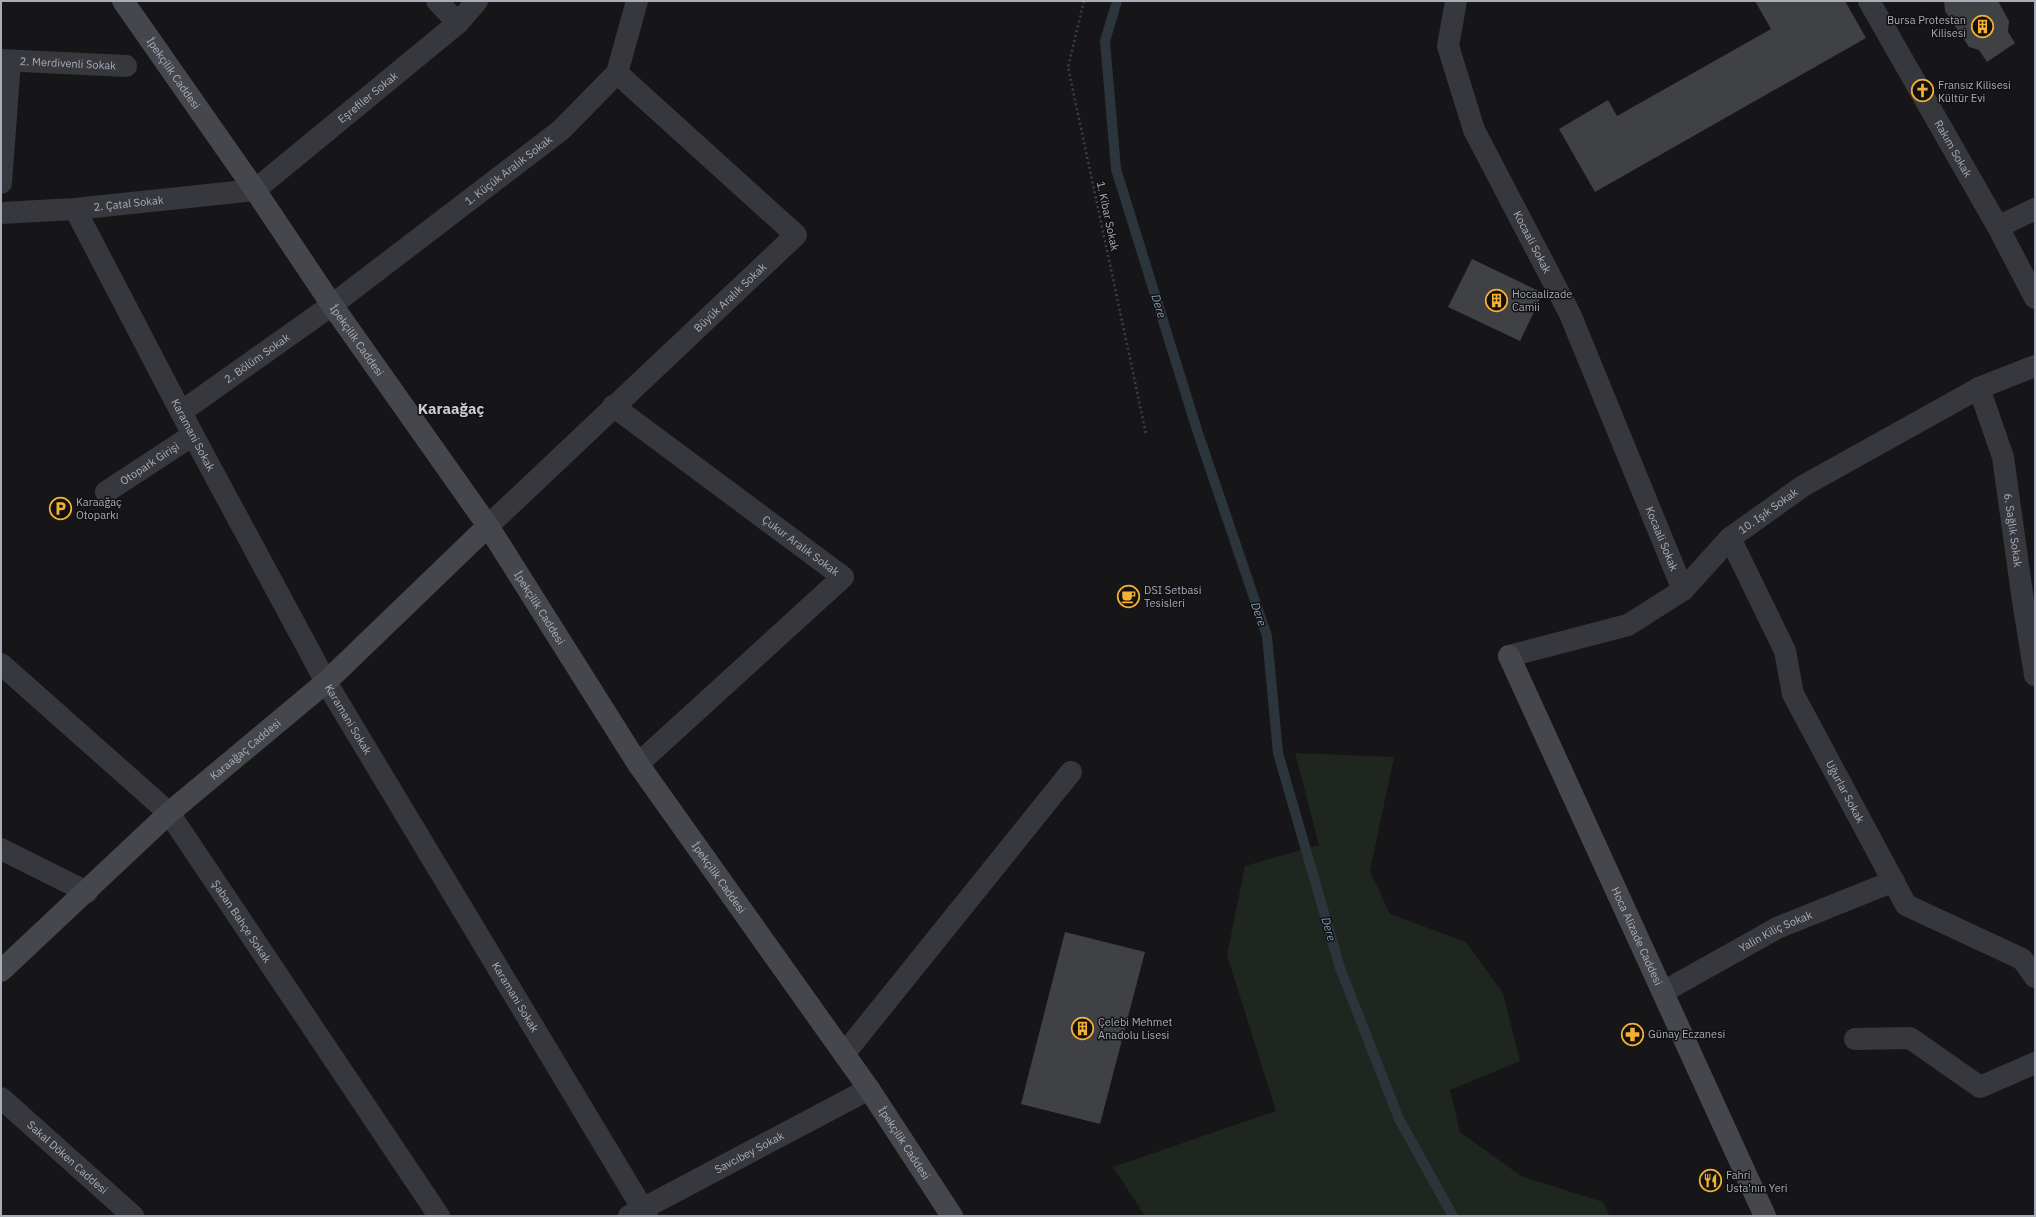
<svg xmlns="http://www.w3.org/2000/svg" width="2036" height="1217" font-family="'IBM Plex Sans',sans-serif">
	<rect width="100%" height="100%" fill="#161618"/>
	<!-- green -->
	<path fill="#1e261f" d="M1295,753L1394,757L1370,871L1390,914L1466,942L1503,993L1520,1061L1450,1090L1460,1132L1521,1176L1603,1202L1610,1216H1145L1113,1167L1276,1111L1227,955L1245,866L1319,845Z"/>
	<g fill="none" stroke-linecap="round" stroke-linejoin="round">
		<!-- stream -->
		<path stroke="#2c353c" stroke-width="10" d="M1117,1L1105,41L1116,169L1197,430L1267,636L1278,753L1340,968L1399,1119L1453,1216"/>
	</g>
	<!-- building -->
	<g fill="#404145">
		<path d="M1755,1H1845L1866,38L1595,192L1559,129L1608,100L1617,116L1771,29Z"/>
		<path d="M1944,1H1998L2009,21L2008,32L2015,43L1987,62L1979,50L1969,47L1945,11Z"/>
		<path d="M1472,259L1543,293L1520,341L1448,307Z"/>
		<path d="M1065,932L1145,952L1100,1124L1021,1104Z"/>
	</g>
	<g fill="none" stroke-linecap="round" stroke-linejoin="round">
		<!-- path -->
		<path stroke="#3d3f44" stroke-width="2.5" stroke-dasharray="2 3" stroke-linecap="butt" d="M1084,1L1068,67L1146,434"/>
		<!-- minor -->
		<g stroke="#37383d" stroke-width="22">
			<path d="M437,1L458,23"/>
			<path id="s1" d="M1456,1L1448,46L1474,130L1570,314L1683,590"/>
			<path id="s2" d="M1869,1L1998,227L2035,298"/>
			<path id="s3" d="M1,60L126,66"/>
			<path d="M1,183L10,61"/>
			<path id="s4" d="M75,209L193,435L326,682L647,1216"/>
			<path id="s5" d="M1,213L75,209L255,190L458,23L477,1"/>
			<path d="M1998,227L2035,209"/>
			<path id="s6" d="M1979,388L2003,457L2023,601L2035,675"/>
			<path id="s7" d="M613,406L843,577L638,764"/>
			<path id="s8" d="M181,412L332,305L561,130L617,73L637,1"/>
			<path id="s9" d="M106,492L193,435"/>
			<path id="s10" d="M488,526L796,235L617,73"/>
			<path id="s11" d="M1730,538L1785,651L1793,694L1906,905L2022,959L2035,977"/>
			<path id="s12" d="M1509,656L1628,625L1683,590L1730,538L1803,486L1979,388L2035,366"/>
			<path id="s13" d="M1,664L169,813L439,1216"/>
			<path d="M1,849L87,892"/>
			<path id="s14" d="M1663,992L1777,928L1894,881"/>
			<path d="M1855,1039L1910,1038L1980,1087L2035,1063"/>
			<path d="M844,1054L1071,772"/>
			<path id="s15" d="M1,1098L133,1216"/>
			<path id="s16" d="M629,1216L869,1089"/>
		</g>
		<!-- secondary -->
		<g stroke="#45474d" stroke-width="22">
			<path id="s17" d="M123,1L255,190L332,305L488,526L638,764L869,1089L952,1216"/>
			<path id="s18" d="M1509,656L1765,1216"/>
			<path id="s19" d="M1,971L169,813L326,682L488,526"/>
		</g>
	</g>
	<!-- icons -->
	<defs>
		<symbol id="building-ring" viewBox="-11 -11 22 22"><circle r="9.5" fill="#111113" stroke="#f2b134" stroke-width="1.5"/><path d="M-4-6H4V6H1V3H-1V6H-4ZM-2.5-4.3h1.7v1.8h-1.7ZM.8-4.3h1.7v1.8H.8ZM-2.5-1h1.7V.8h-1.7ZM.8-1h1.7V.8H.8Z" fill="#f2b134"/></symbol>
		<symbol id="church-ring" viewBox="-11 -11 22 22"><circle r="9.5" fill="#111113" stroke="#f2b134" stroke-width="1.5"/><path d="M-1.2-6h2.4v3.5h3.3v2.4h-3.3V6h-2.4V-.1h-3.3v-2.4h3.3Z" fill="#f2b134"/></symbol>
		<symbol id="parking-ring" viewBox="-11 -11 22 22"><circle r="9.5" fill="#111113" stroke="#f2b134" stroke-width="1.5"/><path d="M-3.5-5.5H1a3.5 3.5 0 0 1 0 7H-1V5.5H-3.5ZM-1-3.4V-.6H.8a1.4 1.4 0 0 0 0-2.8Z" fill="#f2b134"/></symbol>
		<symbol id="cafe-ring" viewBox="-11 -11 22 22"><circle r="9.5" fill="#111113" stroke="#f2b134" stroke-width="1.5"/><path d="M-5.5-4.5H6V0H3Q3 3.5 0 3.5H-2.5Q-5.5 3.5-5.5 0ZM3-3.2v2h1.7v-2ZM-6 4.5H4V6H-6Z" fill="#f2b134"/></symbol>
		<symbol id="pharmacy-ring" viewBox="-11 -11 22 22"><circle r="9.5" fill="#111113" stroke="#f2b134" stroke-width="1.5"/><path d="M-2-6h4v4h4v4h-4v4h-4v-4h-4v-4h4Z" fill="#f2b134"/></symbol>
		<symbol id="restaurant-ring" viewBox="-11 -11 22 22"><circle r="9.5" fill="#111113" stroke="#f2b134" stroke-width="1.5"/><path d="M-5-6h1v4h1v-4h1v4h1v-4h1v5L-1.5 .5V6h-2V.5L-5-1ZM5-6V6H3V1.5H1.5Q1.5-4 5-6Z" fill="#f2b134"/></symbol>
	</defs>
	<g fill-rule="evenodd">
		<use href="#building-ring" x="1970" y="14" width="25" height="25"/>
		<use href="#church-ring" x="1910" y="78" width="25" height="25"/>
		<use href="#building-ring" x="1484" y="288" width="25" height="25"/>
		<use href="#parking-ring" x="48" y="496" width="25" height="25"/>
		<use href="#cafe-ring" x="1116" y="584" width="25" height="25"/>
		<use href="#building-ring" x="1070" y="1016" width="25" height="25"/>
		<use href="#pharmacy-ring" x="1620" y="1022" width="25" height="25"/>
		<use href="#restaurant-ring" x="1698" y="1168" width="25" height="25"/>
	</g>
	<g text-anchor="middle" dominant-baseline="central" stroke-width="3" stroke-linejoin="round" paint-order="stroke">
		<!-- poi labels -->
		<g font-size="11" fill="#a8adb8" stroke="#111113" text-anchor="start">
			<text x="1966" y="20" text-anchor="end">Bursa Protestan<tspan x="1966" dy="13">Kilisesi</tspan></text>
			<text x="1938" y="85">Fransız Kilisesi<tspan x="1938" dy="13">Kültür Evi</tspan></text>
			<text x="1512" y="294">Hocaalizade<tspan x="1512" dy="13">Camii</tspan></text>
			<text x="76" y="502">Karaağaç<tspan x="76" dy="13">Otoparkı</tspan></text>
			<text x="1144" y="590">DSI Setbasi<tspan x="1144" dy="13">Tesisleri</tspan></text>
			<text x="1098" y="1022">Çelebi Mehmet<tspan x="1098" dy="13">Anadolu Lisesi</tspan></text>
			<text x="1648" y="1034">Günay Eczanesi</text>
			<text x="1726" y="1175">Fahri<tspan x="1726" dy="13">Usta'nın Yeri</tspan></text>
		</g>
		<!-- street labels -->
		<g font-size="11" fill="#a8adb8" stroke="#111113">
			<text stroke="none"><textPath href="#s3" startOffset="67">2. Merdivenli Sokak</textPath></text>
			<text stroke="none"><textPath href="#s17" startOffset="88">İpekçilik Caddesi</textPath></text>
			<text stroke="none"><textPath href="#s5" startOffset="401">Eşrefiler Sokak</textPath></text>
			<text stroke="none"><textPath href="#s2" startOffset="170">Rakım Sokak</textPath></text>
			<text stroke="none"><textPath href="#s8" startOffset="407">1. Küçük Aralık Sokak</textPath></text>
			<text stroke="none"><textPath href="#s5" startOffset="128">2. Çatal Sokak</textPath></text>
			<text transform="translate(1108 216) rotate(78)">1. Kibar Sokak</text>
			<text stroke="none"><textPath href="#s1" startOffset="260">Kocaali Sokak</textPath></text>
			<text stroke="none"><textPath href="#s10" startOffset="333">Büyük Aralık Sokak</textPath></text>
			<text stroke="none"><textPath href="#s17" startOffset="412">İpekçilik Caddesi</textPath></text>
			<text stroke="none"><textPath href="#s8" startOffset="93">2. Bölüm Sokak</textPath></text>
			<text stroke="none"><textPath href="#s4" startOffset="255">Karamani Sokak</textPath></text>
			<text stroke="none"><textPath href="#s9" startOffset="52">Otopark Girişi</textPath></text>
			<text stroke="none"><textPath href="#s12" startOffset="305">10. Işık Sokak</textPath></text>
			<text stroke="none"><textPath href="#s6" startOffset="147">6. Sağlık Sokak</textPath></text>
			<text stroke="none"><textPath href="#s1" startOffset="584">Kocaali Sokak</textPath></text>
			<text stroke="none"><textPath href="#s7" startOffset="234">Çukur Aralık Sokak</textPath></text>
			<text stroke="none"><textPath href="#s17" startOffset="736">İpekçilik Caddesi</textPath></text>
			<text stroke="none"><textPath href="#s4" startOffset="579">Karamani Sokak</textPath></text>
			<text stroke="none"><textPath href="#s19" startOffset="330">Karaağaç Caddesi</textPath></text>
			<text stroke="none"><textPath href="#s11" startOffset="280">Uğurlar Sokak</textPath></text>
			<text stroke="none"><textPath href="#s17" startOffset="1060">İpekçilik Caddesi</textPath></text>
			<text stroke="none"><textPath href="#s13" startOffset="355">Şaban Bahçe Sokak</textPath></text>
			<text stroke="none"><textPath href="#s14" startOffset="128">Yalin Kiliç Sokak</textPath></text>
			<text stroke="none"><textPath href="#s18" startOffset="308">Hoca Alizade Caddesi</textPath></text>
			<text stroke="none"><textPath href="#s4" startOffset="903">Karamani Sokak</textPath></text>
			<text stroke="none"><textPath href="#s17" startOffset="1384">İpekçilik Caddesi</textPath></text>
			<text stroke="none"><textPath href="#s16" startOffset="136">Savcıbey Sokak</textPath></text>
			<text stroke="none"><textPath href="#s15" startOffset="89">Sakal Döken Caddesi</textPath></text>
		</g>
		<!-- water labels -->
		<g font-size="12" font-style="italic" fill="#7f9bb3" stroke="#111113">
			<text transform="translate(1159 306) rotate(73)">Dere</text>
			<text transform="translate(1259 614) rotate(71)">Dere</text>
			<text transform="translate(1329 929) rotate(74)">Dere</text>
		</g>
		<!-- district labels -->
		<g font-size="15" font-weight="bold" fill="#c9ccd4" stroke="#111113">
			<text x="451" y="408">Karaağaç</text>
		</g>
	</g>
	<!-- border -->
	<rect width="2036" height="1217" fill="none" stroke="#a8adb8" stroke-width="4"/>
</svg>
